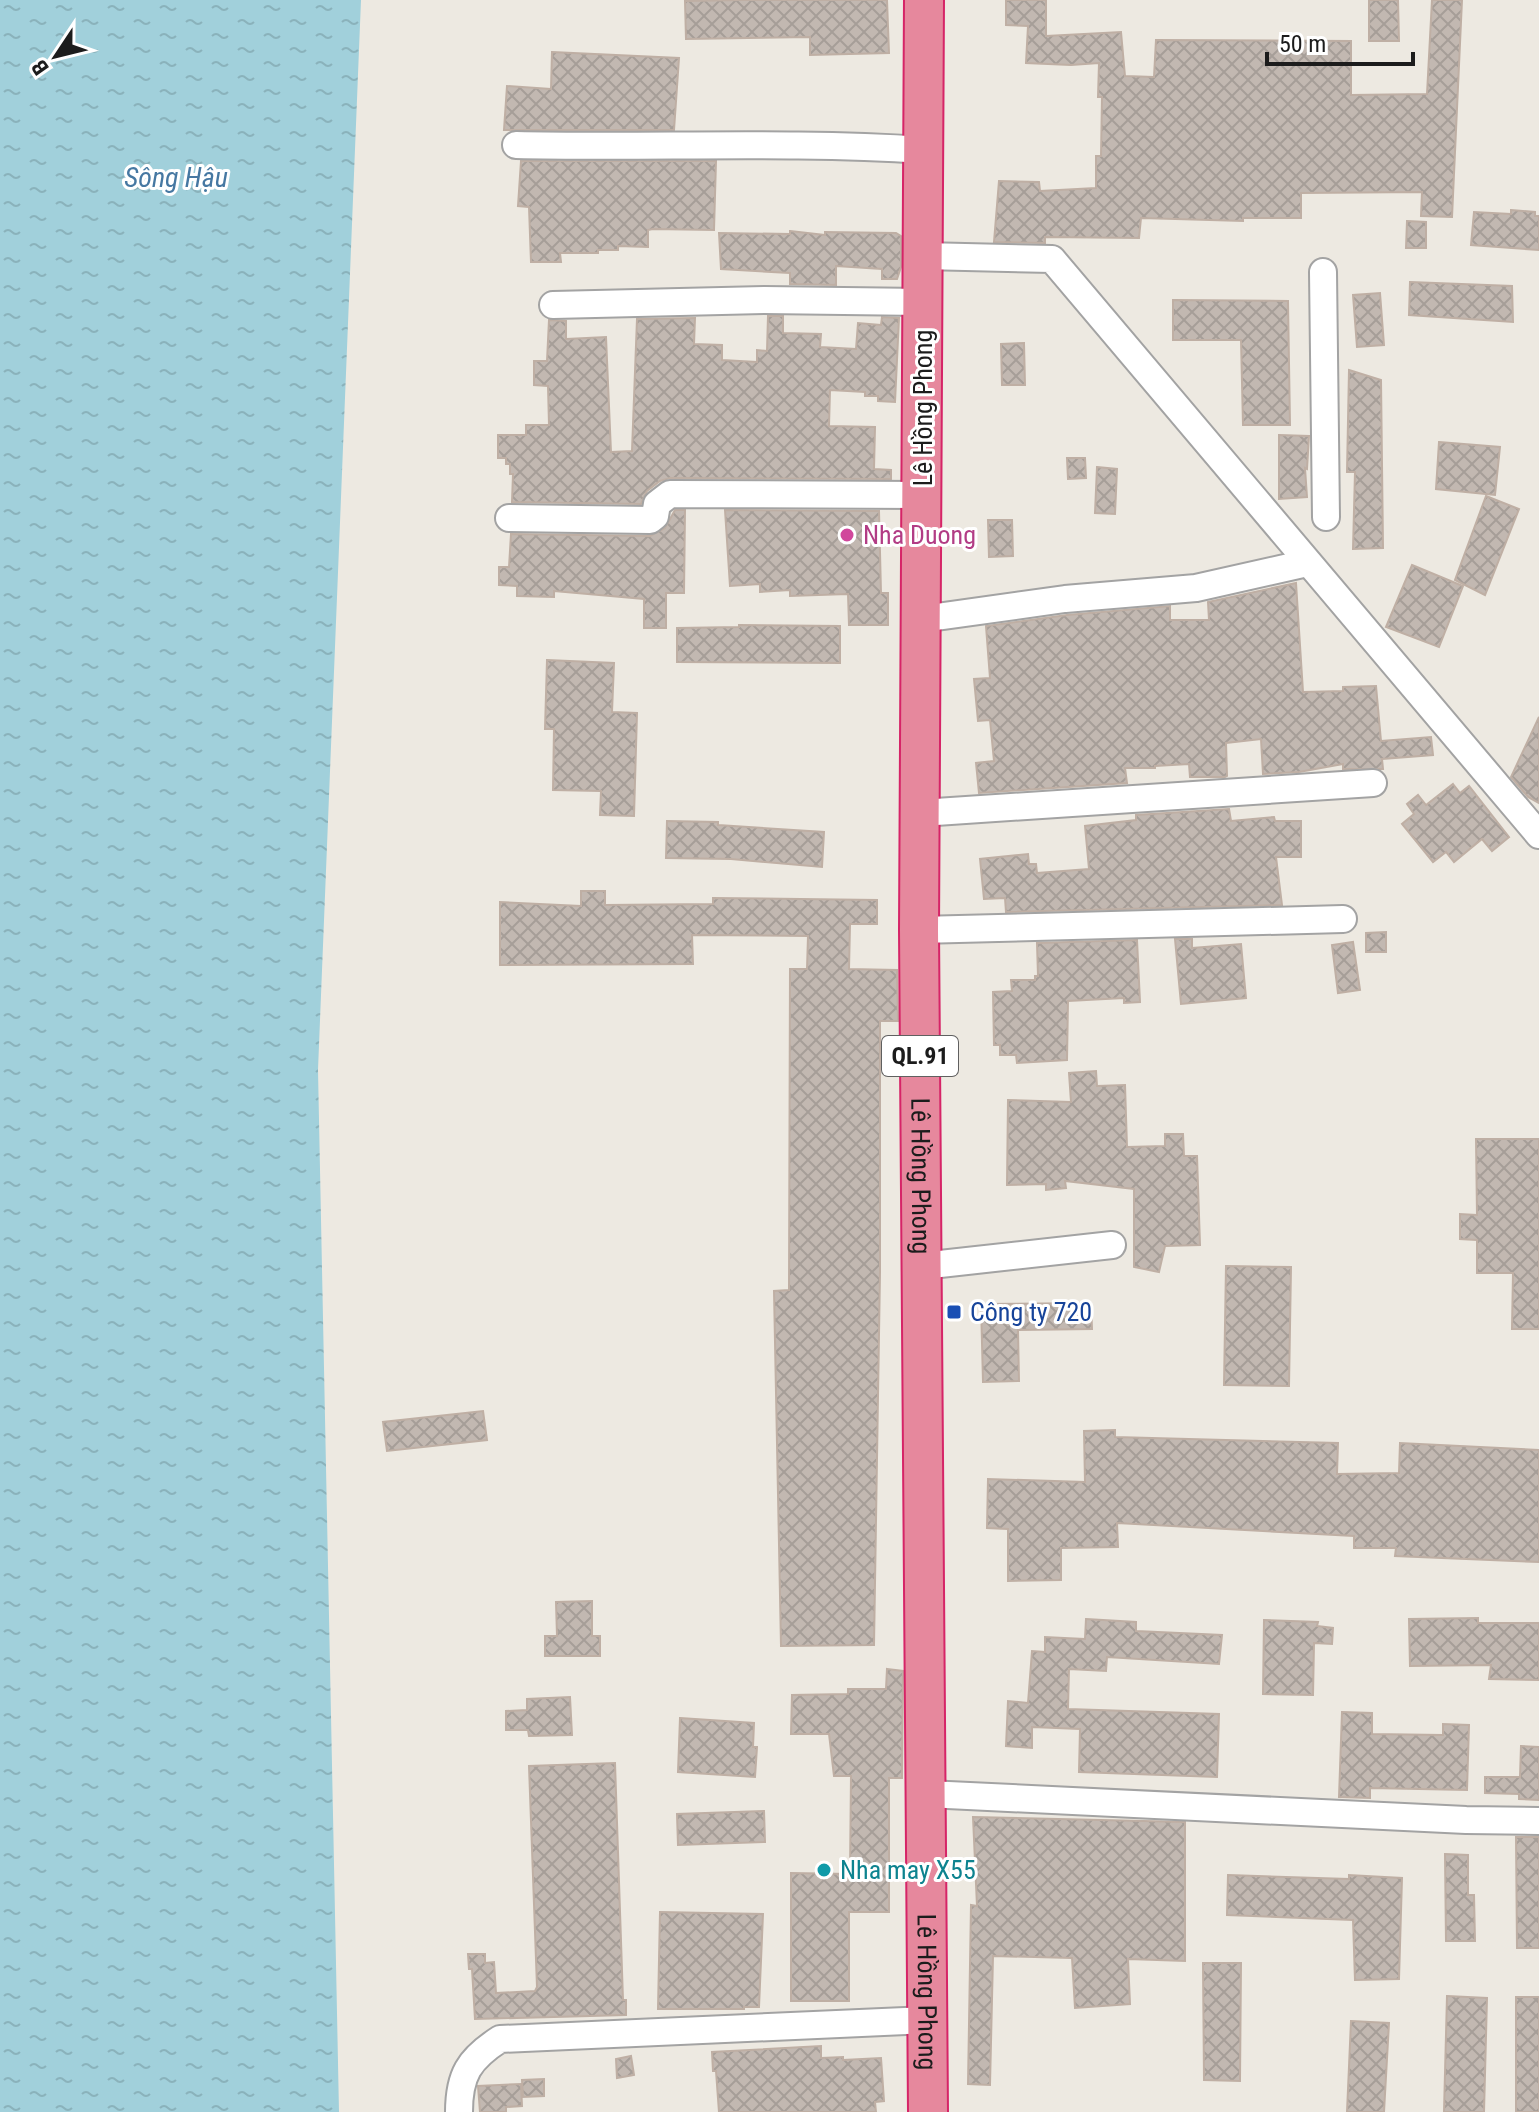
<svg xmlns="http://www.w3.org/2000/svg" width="1539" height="2112" font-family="'Roboto Condensed',sans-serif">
	<defs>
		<pattern id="water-ripples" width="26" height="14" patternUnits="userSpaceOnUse" patternTransform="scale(2)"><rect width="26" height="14" fill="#a1d0db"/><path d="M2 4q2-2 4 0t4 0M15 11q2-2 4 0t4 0" fill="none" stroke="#8ab2bb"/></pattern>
		<pattern id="building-cross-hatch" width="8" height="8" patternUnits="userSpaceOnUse" patternTransform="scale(2)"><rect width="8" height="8" fill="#c2b8b1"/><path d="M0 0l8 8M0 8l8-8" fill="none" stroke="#a69e98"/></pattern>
	</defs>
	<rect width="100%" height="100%" fill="#ede9e1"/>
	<!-- water -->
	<path fill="url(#water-ripples)" d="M0,0H361L318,1070L339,2112H0Z"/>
	<!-- building -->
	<g fill="url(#building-cross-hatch)" stroke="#bfafa4" stroke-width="2">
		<path d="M743,0H887L889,53L810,55V37L686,39L685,1Z"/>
		<path d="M1006,0H1046V36L1121,32L1125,76L1154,77L1156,40L1351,41V95L1427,94L1432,0H1462L1452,217L1421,216L1422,192L1301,193V218H1243V221L1141,218L1139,238L1045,237V243L994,242L999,181L1039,182L1040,191L1096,188V156H1101L1102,97H1098L1099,63L1071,65L1026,63L1028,26L1006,25Z"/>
		<path d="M1369,0H1398L1399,41H1369Z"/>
		<path d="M552,52L679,58L674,130H504L507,86L551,89Z"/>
		<path d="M521,161H716L714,230L653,229L648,230V247L618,246V250H598V253H560L561,262H531L529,207L518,206Z"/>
		<path d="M1511,210L1535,212V216H1539V250L1471,245L1474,212L1511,214Z"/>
		<path d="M1407,221L1426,222V248H1406Z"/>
		<path d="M790,231L825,235V232L896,233L901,236V267L897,279H882V269L836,266V285L790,284V273L721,269L719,233L790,234Z"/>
		<path d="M1410,282L1512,286L1513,322L1409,315Z"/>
		<path d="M1380,293L1384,345L1357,347L1353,295Z"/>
		<path d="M1173,300L1288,301L1290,425H1243L1241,340H1173Z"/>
		<path d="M768,316H783V333L821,334L820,347L856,349L858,323L881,325L882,317L899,318L895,402L878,401V396H865V392L830,390L829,426L875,427L874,469L891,470V479L670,478L660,481L647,491L641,504L512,502L513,474H510V464H506V458H498V435H526V425H549L548,386L534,385V361H547L549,320L566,321V339L606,337L611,452L632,451L637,319L695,318L694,344L722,345V360L757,362V350L767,351Z"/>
		<path d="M1024,343L1025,385H1002L1001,344Z"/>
		<path d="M1349,370L1381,380L1383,548L1353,549L1355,472H1347Z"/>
		<path d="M1279,435L1309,436L1307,469L1305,468L1307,497L1279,499Z"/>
		<path d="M1439,442L1500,447L1495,495L1436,489Z"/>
		<path d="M1067,458H1085L1086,478L1068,479Z"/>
		<path d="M1097,467L1117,469L1115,514L1095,513Z"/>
		<path d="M1486,496L1519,509L1485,595L1455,580Z"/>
		<path d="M675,510H685L684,593H666V628H644V599L554,591V597L517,596V586L499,585V567H509L511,534L650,536L665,528Z"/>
		<path d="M725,510L879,511L881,593H888V625H849L848,594L790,596V590L760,592V584L730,586Z"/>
		<path d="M988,520H1012L1013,556L989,557Z"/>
		<path d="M1412,565L1463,586L1439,647L1386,627Z"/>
		<path d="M1296,583L1303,692L1343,691V687L1376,686L1381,741L1431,737L1433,755L1382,759L1383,769H1343V764L1299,772L1263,774L1261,739L1226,743L1227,776L1225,777H1190L1189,764L1155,766V768H1125L1127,783L979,793L976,763L994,761L990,720L978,721L974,679L990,678L986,626L1067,615L1170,606V620H1209L1208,602Z"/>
		<path d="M739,625L840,626V663L677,662V628L739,627Z"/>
		<path d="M547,660L614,663L612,712L637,713L634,816L600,815L601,791L553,790L554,729H545Z"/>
		<path d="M1539,717V803L1528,797L1511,777Z"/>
		<path d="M1453,784L1460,793L1469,786L1509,837L1492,851L1482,839L1454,862L1446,852L1433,862L1402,824L1414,814L1407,804L1418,795L1426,805Z"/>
		<path d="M1229,809L1231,821L1274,817L1275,821H1301V857H1276L1282,905L1006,912L1005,898L984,899L980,859L1028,854L1029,864H1036L1037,873L1089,869L1085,826L1136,820V815Z"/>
		<path d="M667,821L718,822V825L824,832L822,867L731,859L666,858Z"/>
		<path d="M581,891H605V905L713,904V898L877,900V924H850L849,969L897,970L898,1021H880V1272L874,1645L781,1646L774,1291L789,1290L790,969H807L808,936L692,935L693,964L500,965V902L581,906Z"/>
		<path d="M1386,932V952H1366V933Z"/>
		<path d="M1175,939H1192V948L1241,944L1246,998L1181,1004Z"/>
		<path d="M1137,940L1140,1002L1124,1003V998L1068,1001L1067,1060L1017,1063L1016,1055H1000V1045H994L993,992L1012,991L1011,980H1035V976H1038L1037,943Z"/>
		<path d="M1353,942L1360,990L1338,993L1332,945Z"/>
		<path d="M1096,1071L1097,1086L1125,1085L1127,1147L1165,1146V1134H1183L1184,1156H1197L1200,1245L1165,1246L1159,1272L1134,1267V1189L1065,1181L1066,1188L1046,1190V1184L1007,1185L1008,1100L1071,1102L1069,1073Z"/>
		<path d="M1476,1139H1539V1329H1512L1513,1273H1477V1240L1460,1239V1214L1477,1215Z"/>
		<path d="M1226,1266L1291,1267L1289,1386L1224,1385Z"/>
		<path d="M1091,1303L1092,1329L1018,1330L1019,1381L983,1382L981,1304Z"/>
		<path d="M483,1411L487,1440L387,1451L383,1422Z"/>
		<path d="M1115,1430V1437L1338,1443L1337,1474L1399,1473L1400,1443L1539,1450V1562L1395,1556L1396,1548H1354V1536L1117,1523L1118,1547L1061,1548V1580L1008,1581V1529L987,1528L988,1479L1085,1482L1084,1431Z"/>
		<path d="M592,1601V1636H600V1656H545V1636H557L556,1602Z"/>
		<path d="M1478,1618V1623H1539V1680L1489,1679L1491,1665L1410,1666L1409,1619Z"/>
		<path d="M1086,1619L1136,1622V1631L1222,1635L1219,1664L1107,1657L1106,1671L1069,1669L1068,1709L1219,1714L1217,1777L1079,1772L1080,1729L1032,1727V1748L1006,1746L1008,1701L1028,1703L1032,1651L1045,1652V1637L1085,1639Z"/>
		<path d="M1264,1620L1318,1622L1317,1626L1333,1628L1332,1644L1314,1643L1313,1695L1263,1694Z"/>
		<path d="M887,1669L903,1671L902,1778H889V1912H849V2001H791V1873L850,1874L851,1776H834L829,1734H791L792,1695L848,1694V1689H886Z"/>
		<path d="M570,1697L572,1735L529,1736L528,1730H506V1711L527,1710V1699Z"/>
		<path d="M1342,1712L1372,1713V1734L1443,1735V1724L1469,1725L1467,1790L1370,1788V1798L1339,1797Z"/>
		<path d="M680,1718L754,1723L753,1747H757L755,1777L678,1772Z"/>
		<path d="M1521,1746L1539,1747V1800L1519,1799V1794L1485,1793V1777H1520Z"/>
		<path d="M615,1763L623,2000H626V2015L475,2019L472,1969H469L468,1954H485V1963L494,1962L496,1993L535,1991L537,1987L529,1766Z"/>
		<path d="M764,1811L765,1842L678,1845L677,1814Z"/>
		<path d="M973,1817L1185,1822V1961L1128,1959L1130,2004L1075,2008L1072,1958L993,1956L990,2085L968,2084L971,1905L977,1906Z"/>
		<path d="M1516,1837H1539V1948H1517Z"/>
		<path d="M1445,1854L1468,1855V1895H1474L1475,1941H1446Z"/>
		<path d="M1228,1875L1349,1879V1875L1402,1878L1399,1979L1355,1980L1353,1920L1227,1915Z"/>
		<path d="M660,1912L763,1914L759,2007H744V2009H658Z"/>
		<path d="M1203,1963H1241L1240,2081L1204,2080Z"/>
		<path d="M1447,1996L1487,1998L1484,2112H1444Z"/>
		<rect x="1516" y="1997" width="23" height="115"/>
		<path d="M1351,2021L1389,2023L1384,2112H1347Z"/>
		<path d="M821,2046V2058L843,2057V2060L881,2058L884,2101L875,2102L876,2112H719L716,2071H713L712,2052Z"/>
		<path d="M631,2056L634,2075L617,2078L616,2059Z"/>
		<path d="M544,2079V2096L523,2097L522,2080Z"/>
		<path d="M521,2084L522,2106L506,2107V2112H480L478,2086Z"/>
	</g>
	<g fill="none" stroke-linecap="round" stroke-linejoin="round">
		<defs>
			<g id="minor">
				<path d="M516,145C652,148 788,141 924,150"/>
				<path d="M923,256L1052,259L1539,835"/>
				<path d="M1323,272L1326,517"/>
				<path d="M553,305L764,300L923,302"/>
				<path d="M509,518L650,520L655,516L657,504L670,494L922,495"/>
				<path d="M922,619L1065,599L1196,588L1307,563"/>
				<path d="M921,813L1373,783"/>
				<path d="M919,930L1343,919"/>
				<path d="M922,1266L1112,1245"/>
				<path d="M927,1794L1466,1820L1539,1821"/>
				<path d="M459,2112C459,2075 469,2059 500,2039L928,2020"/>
			</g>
			<g id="highway">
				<path id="s1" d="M924,0L919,930L928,2112"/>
			</g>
		</defs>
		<!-- minor casing -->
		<use href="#minor" stroke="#a3a3a3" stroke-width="30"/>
		<!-- highway casing -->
		<use href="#highway" stroke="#d62467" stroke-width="42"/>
		<!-- minor -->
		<use href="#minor" stroke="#fff" stroke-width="26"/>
		<!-- highway -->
		<use href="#highway" stroke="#e6889d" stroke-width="38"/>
	</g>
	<!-- markers -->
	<circle fill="#d1479c" stroke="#fff" stroke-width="3" cx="847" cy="535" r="8"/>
	<rect fill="#1a4fb4" stroke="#fff" stroke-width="3" x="946" y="1304" width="16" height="16" rx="4"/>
	<circle fill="#0f9aa8" stroke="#fff" stroke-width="3" cx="824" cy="1870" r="8"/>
	<g text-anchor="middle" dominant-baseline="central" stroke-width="6" stroke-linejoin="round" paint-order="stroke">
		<!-- shield labels -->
		<rect fill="#fff" stroke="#606060" stroke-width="2" x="882" y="1036" width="76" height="40" rx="6"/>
		<g font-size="24" font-weight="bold" fill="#1c1c1c">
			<text x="920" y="1056">QL.91</text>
		</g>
		<!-- street labels -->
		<g font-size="26" fill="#1c1c1c" stroke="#fff">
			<text transform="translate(923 408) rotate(-90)">Lê Hồng Phong</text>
			<text stroke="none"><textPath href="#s1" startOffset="1176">Lê Hồng Phong</textPath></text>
			<text stroke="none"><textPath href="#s1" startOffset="1992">Lê Hồng Phong</textPath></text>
		</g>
		<!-- hotel labels -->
		<g font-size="26" fill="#b23c85" stroke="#fff" text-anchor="start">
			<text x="863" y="535">Nha Duong</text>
		</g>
		<!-- transit labels -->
		<g font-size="26" fill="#164399" stroke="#fff" text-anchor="start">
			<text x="970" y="1312">Công ty 720</text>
		</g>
		<!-- culture labels -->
		<g font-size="26" fill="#0d838f" stroke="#fff" text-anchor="start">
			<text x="840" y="1870">Nha may X55</text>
		</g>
		<!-- water labels -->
		<g font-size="28" font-style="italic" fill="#4678a2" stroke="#fff">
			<text x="176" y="177">Sông Hậu</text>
		</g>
	</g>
	<!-- north arrow -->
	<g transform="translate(56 56) rotate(235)" stroke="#ffffff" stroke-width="6" paint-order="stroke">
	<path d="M0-6L14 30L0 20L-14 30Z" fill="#1c1c1c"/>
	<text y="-12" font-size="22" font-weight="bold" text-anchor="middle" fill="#1c1c1c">B</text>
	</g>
	<!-- scale -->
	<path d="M1267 52v12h146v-12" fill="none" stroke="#1c1c1c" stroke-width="4"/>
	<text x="1279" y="52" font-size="24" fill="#1c1c1c" stroke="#ffffff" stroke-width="6" paint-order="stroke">50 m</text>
</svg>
